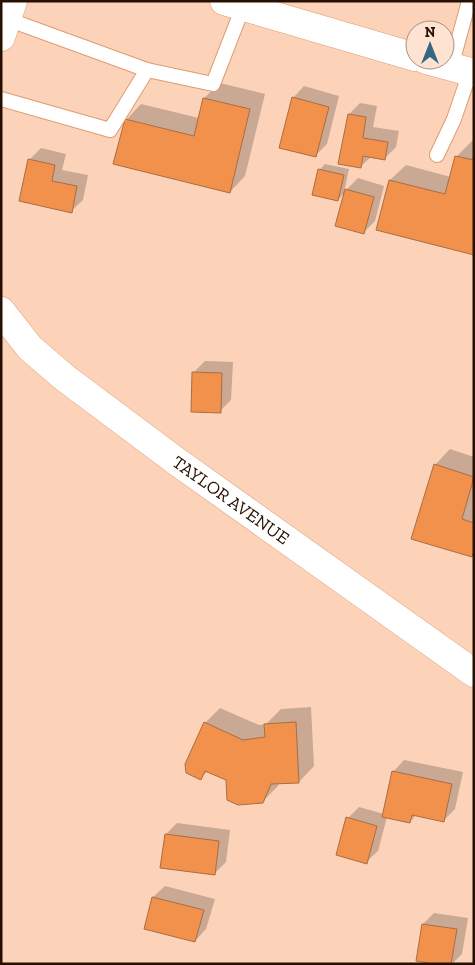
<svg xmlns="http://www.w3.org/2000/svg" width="475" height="965" font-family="'Zilla Slab',serif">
	<rect width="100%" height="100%" fill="#fcd3b9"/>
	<!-- shadow -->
	<g fill="#0003">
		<path d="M220,83L265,94L245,176L230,192L126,120L141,104L199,118L204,98Z"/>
		<path d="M304,86L339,96L327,144L315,156L293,98Z"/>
		<path d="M360,103L377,106L373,127L399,131L396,147L384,159L371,157L361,166L340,163L349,114Z"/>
		<path d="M472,141H474V254L390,180L406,165L451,177L457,156Z"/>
		<path d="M41,148L66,154L62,170L88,175L83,200L71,211L30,159Z"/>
		<path d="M325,164L349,169L344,192L358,178L384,186L375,221L363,233L346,191L338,200L319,170Z"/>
		<path d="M205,361L233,362L231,400L220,411L194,372Z"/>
		<path d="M450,449L474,457V554L471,556L435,465Z"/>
		<path d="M311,707L314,766L299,782H280L278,786L262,802L227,780L208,771L200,778L205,723L220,708L259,725L266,724L281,709Z"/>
		<path d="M404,760L463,772L455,809L444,820L417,814L410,822L387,817L378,851L366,862L348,818L359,807L384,814L393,772Z"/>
		<path d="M177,823L230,830L226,862L214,874L166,834Z"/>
		<path d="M165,886L215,899L206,929L195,941L153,897Z"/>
		<path d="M434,913L468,918L462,954L452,964H442L423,924Z"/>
	</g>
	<!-- building -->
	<g fill="#f2914b" stroke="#aa6d43">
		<path d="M292,97L329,107L316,157L279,148Z"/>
		<path d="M203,98L250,109L230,193L113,164L125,119L194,136Z"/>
		<path d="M348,114L366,117L363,138L388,142L385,160L363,156L361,168L338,164Z"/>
		<path d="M455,156L474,160V255L376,230L389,180L445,194Z"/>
		<path d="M28,159L55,165L52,181L77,186L72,213L19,201Z"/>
		<path d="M318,169L344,175L338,201L312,195Z"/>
		<path d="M345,189L374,197L364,234L335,226Z"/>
		<path d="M192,372L222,373L221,413L191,412Z"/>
		<path d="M434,464L474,477L462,519L474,523V551L472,557L411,539Z"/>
		<path d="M204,722L243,740L265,737L264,724L296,722L299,783L271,784L263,803L238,805L227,800L226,780L205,771L201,780L186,773L185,764Z"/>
		<path d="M392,771L452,784L444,822L412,815L410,823L382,817Z"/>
		<path d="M346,817L377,826L367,864L336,855Z"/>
		<path d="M165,834L219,841L215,875L160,868Z"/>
		<path d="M152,897L204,910L195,942L144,929Z"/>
		<path d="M422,924L457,929L451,964H434L416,961Z"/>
	</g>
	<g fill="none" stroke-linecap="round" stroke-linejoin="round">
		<defs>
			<g id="lane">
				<path d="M451,67L469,1"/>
				<path d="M147,70L213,84L243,7"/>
				<path d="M1,99L110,130L147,70L7,19"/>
				<path d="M437,155L454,119L470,72"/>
			</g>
			<g id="street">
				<path d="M1,37L13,1"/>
				<path id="s1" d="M1,311L30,348L65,378L176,461L474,673"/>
			</g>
			<g id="secondary">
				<path d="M224,1L415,57"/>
				<path d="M426,60L474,73"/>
			</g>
		</defs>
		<!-- lane casing -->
		<use href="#lane" stroke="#dd9c71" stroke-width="16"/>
		<!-- street casing -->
		<use href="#street" stroke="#dd9c71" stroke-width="29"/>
		<!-- secondary casing -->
		<use href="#secondary" stroke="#dd9c71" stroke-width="29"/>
		<!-- lane -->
		<use href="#lane" stroke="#fff" stroke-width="14"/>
		<!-- street -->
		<use href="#street" stroke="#fff" stroke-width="28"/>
		<!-- secondary -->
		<use href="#secondary" stroke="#fff" stroke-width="28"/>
	</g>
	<g text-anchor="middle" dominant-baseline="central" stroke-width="4.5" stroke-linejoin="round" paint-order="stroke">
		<!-- street labels -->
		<g font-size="18" fill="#281001" stroke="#ffe3d2">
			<text stroke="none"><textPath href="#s1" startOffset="299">TAYLOR AVENUE</textPath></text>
		</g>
	</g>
	<!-- border -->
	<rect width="475" height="965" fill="none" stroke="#281001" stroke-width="5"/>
	<!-- north arrow -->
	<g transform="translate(430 45)"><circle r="24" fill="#ffe3d2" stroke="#a98f7e"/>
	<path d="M0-4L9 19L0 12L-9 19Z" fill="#336884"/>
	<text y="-8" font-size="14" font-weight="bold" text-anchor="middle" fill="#281001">N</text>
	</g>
</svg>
